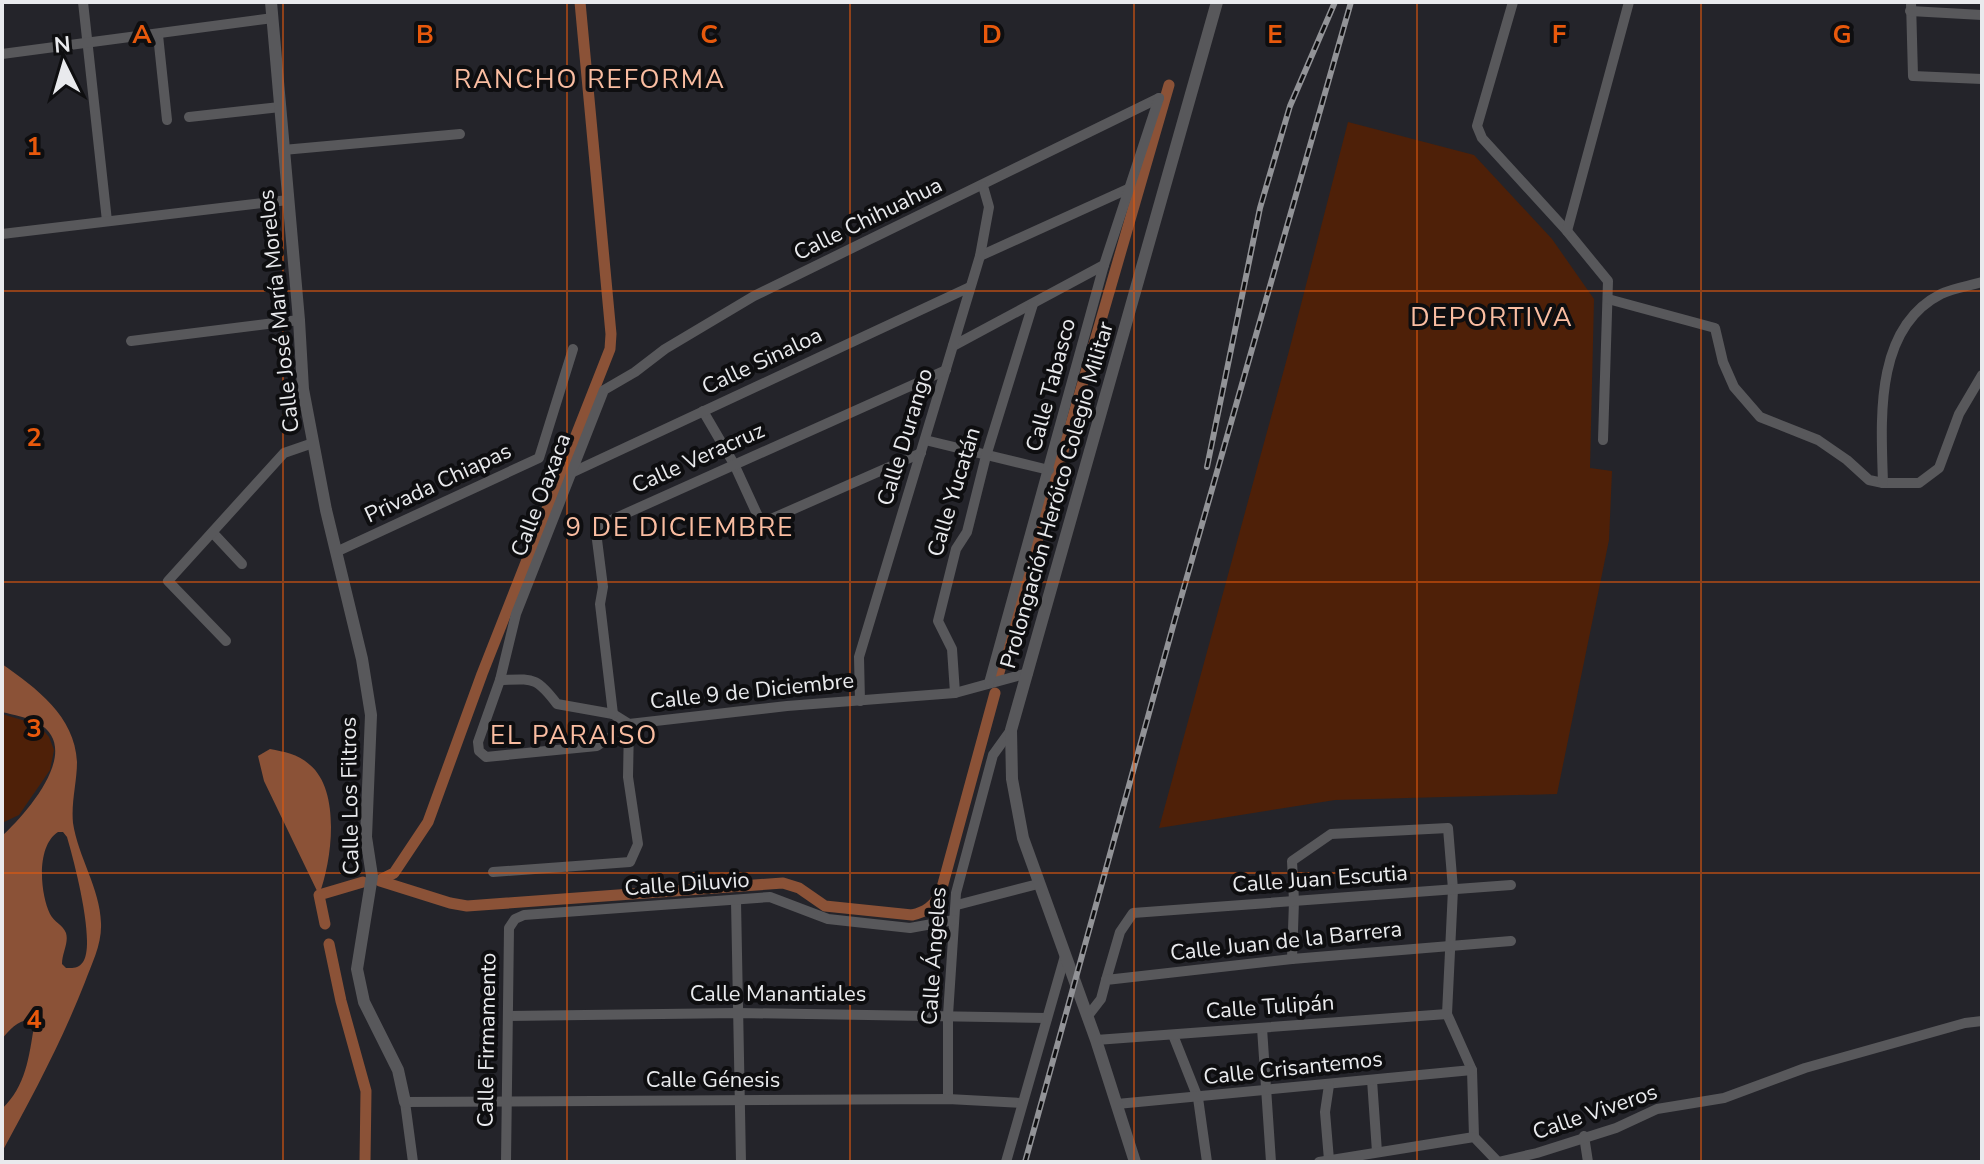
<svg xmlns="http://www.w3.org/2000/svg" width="1984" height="1164" font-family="'Nunito Sans',sans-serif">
	<rect width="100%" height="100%" fill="#24242a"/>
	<!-- green -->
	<g fill="#4e2008">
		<path d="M1348,122L1474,155L1552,239L1594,299L1590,468L1612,471L1609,540L1557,794L1335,800L1159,828L1289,351Z"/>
		<path d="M2,714L39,725L49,737L54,750L50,770L19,815L2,823Z"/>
	</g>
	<!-- water -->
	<g fill="#8b5237" fill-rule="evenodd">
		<path d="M2,664C36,688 75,716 77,762C77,782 71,802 73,823C78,857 100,888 101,923C102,944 92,963 85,982C62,1041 32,1097 2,1152V1109C26,1086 29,1057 34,1026L31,1020C19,1019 9,1030 2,1039V836C26,814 84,749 38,723C27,717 14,715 2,712ZM58,832H63L67,837C74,861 96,943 83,962C78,969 73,968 66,968L62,964C62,953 69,943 66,933C63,925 54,922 50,914C40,893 36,846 58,832Z"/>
		<path d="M270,749C285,752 298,754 310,765C341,791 332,861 319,895L264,781L258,756Z"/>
	</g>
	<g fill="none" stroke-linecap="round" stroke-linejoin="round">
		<!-- canal -->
		<g stroke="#8b5237" stroke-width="11">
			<path d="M998,676L1169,85"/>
			<path d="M380,880L394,873L428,822L482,674L610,349L611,334L580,2"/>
			<path d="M380,881L450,903L467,906L783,883L799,888L825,906L912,915C926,912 933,906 940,895L995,693"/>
			<path d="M325,924L319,895L363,882"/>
			<path d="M329,944L341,1001L366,1091L365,1162"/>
		</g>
		<!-- minor -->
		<g stroke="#58585b" stroke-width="10">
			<path d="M83,2L107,221"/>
			<path d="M1513,2L1477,126L1482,138L1567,231L1608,281L1603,440"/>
			<path d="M1911,2L1913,76L1982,79"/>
			<path d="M1910,11L1982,15"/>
			<path d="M158,35L167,120"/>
			<path d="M2,54L273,18"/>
			<path d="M189,117L280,107"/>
			<path d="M283,150L460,134"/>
			<path d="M1567,231L1629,2"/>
			<path d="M2,234L288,200"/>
			<path d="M980,256L1130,188"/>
			<path d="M1608,299L1715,328L1723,362L1734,387L1760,417L1818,440L1847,460L1869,480L1883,483H1919L1939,468L1959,414L1982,375"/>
			<path d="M131,341L299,320"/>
			<path d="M953,346L1104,265"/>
			<path d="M703,411L734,464L762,525"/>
			<path d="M925,440L1049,470"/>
			<path d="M571,473L970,287"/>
			<path d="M1883,483C1881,419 1874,328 1941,294C1953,288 1969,286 1982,282"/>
			<path d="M213,533L242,564"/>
			<path d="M737,534L921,453"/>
			<path d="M336,552L539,458L573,349"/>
			<path d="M226,641L168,581L284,453L313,443"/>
			<path d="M1028,673L955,693L787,706L629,724L597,746L486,757L479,751L478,742L500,680L516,614L604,390L635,372L665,349L754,296L1159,98"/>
			<path d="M500,680C533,679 536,676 557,704L613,714L629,724"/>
			<path d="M989,683L1104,265L1159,98"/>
			<path d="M955,693L952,649L938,621L956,549L967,532L986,456L1033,304"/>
			<path d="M860,701L859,657L980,256L989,207L983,186"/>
			<path d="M613,714L600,604L603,587L596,532L598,526L946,370"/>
			<path d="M493,872L630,862L638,844L628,777L629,724"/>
			<path d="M736,901L741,1162"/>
			<path d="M957,905L1038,884"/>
			<path d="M1292,959L1294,901L1292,861L1331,834L1448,828L1453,889L1447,1014L1472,1070L1474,1137"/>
			<path d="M1106,980L1120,932L1133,913L1511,885"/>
			<path d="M508,1016L739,1013L1047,1018"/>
			<path d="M1087,1017L1101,999L1106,980L1292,959L1511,941"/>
			<path d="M1262,1028L1271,1162"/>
			<path d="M1173,1035L1198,1098L1207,1162"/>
			<path d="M1096,1040L1447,1014"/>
			<path d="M1372,1080L1377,1152"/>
			<path d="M948,1099V1015L956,893L993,755L1011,730"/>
			<path d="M1117,1104L1472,1070"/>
			<path d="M1584,1136L1588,1162"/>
			<path d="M1329,1160L1325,1112L1329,1085"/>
			<path d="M413,1162L405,1102L948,1099L1021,1103"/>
			<path d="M506,1162L509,928L515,919L524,915L770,897L828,919L910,928L954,920"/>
			<path d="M1006,1162L1065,956"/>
			<path d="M1319,1162L1474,1137L1498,1162L1537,1153L1616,1128L1657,1109L1724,1098L1805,1068L1965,1023L1982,1021"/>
		</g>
		<!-- tertiary -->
		<g stroke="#58585b" stroke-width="12">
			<path d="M271,2L299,320L303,389L326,510L362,659L371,715L366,837L372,876L357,969L364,1002L398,1070L405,1102"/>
			<path d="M1135,1162L1096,1040L1023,838L1012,779L1011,730L1217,2"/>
		</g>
		<defs>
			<g id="rail">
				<path d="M1207,467L1260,208L1290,106L1335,2"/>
				<path d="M1025,1162L1175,619L1351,2"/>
			</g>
		</defs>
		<!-- rail casing -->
		<use href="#rail" stroke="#929397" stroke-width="6"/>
		<!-- rail -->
		<use href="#rail" stroke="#0e0e10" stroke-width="3" stroke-dasharray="9" stroke-linecap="butt"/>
	</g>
	<!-- grid -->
	<path fill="none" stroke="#e8590c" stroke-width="2" stroke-opacity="0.55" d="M283,2V1162M567,2V1162M850,2V1162M1134,2V1162M1417,2V1162M1701,2V1162M2,291H1982M2,582H1982M2,873H1982"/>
	<g text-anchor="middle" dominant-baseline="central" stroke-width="8" stroke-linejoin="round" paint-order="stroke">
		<!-- street labels -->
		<g font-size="22" fill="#e9eaed" stroke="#0e0e10">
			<text transform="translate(868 219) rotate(-26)">Calle Chihuahua</text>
			<text transform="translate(279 311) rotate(-96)">Calle José María Morelos</text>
			<text transform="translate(762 361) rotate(-25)">Calle Sinaloa</text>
			<text transform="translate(1051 385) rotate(-75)">Calle Tabasco</text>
			<text transform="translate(905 437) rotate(-73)">Calle Durango</text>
			<text transform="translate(698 458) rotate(-24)">Calle Veracruz</text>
			<text transform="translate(438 483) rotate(-25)">Privada Chiapas</text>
			<text transform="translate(954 492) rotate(-73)">Calle Yucatán</text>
			<text transform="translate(541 495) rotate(-69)">Calle Oaxaca</text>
			<text transform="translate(1057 495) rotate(-74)">Prolongación Heróico Colegio Militar</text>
			<text transform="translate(752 691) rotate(-6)">Calle 9 de Diciembre</text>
			<text transform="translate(350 796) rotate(-91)">Calle Los Filtros</text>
			<text transform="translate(1320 879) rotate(-4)">Calle Juan Escutia</text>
			<text transform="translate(687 884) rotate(-4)">Calle Diluvio</text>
			<text transform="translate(1286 941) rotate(-6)">Calle Juan de la Barrera</text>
			<text transform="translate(934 956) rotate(-86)">Calle Ángeles</text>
			<text x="778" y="994">Calle Manantiales</text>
			<text transform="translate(1270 1007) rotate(-4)">Calle Tulipán</text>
			<text transform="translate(487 1040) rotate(-89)">Calle Firmamento</text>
			<text transform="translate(1293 1068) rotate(-6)">Calle Crisantemos</text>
			<text x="713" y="1080">Calle Génesis</text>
			<text transform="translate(1595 1112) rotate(-19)">Calle Viveros</text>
		</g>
		<!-- quarter labels -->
		<g font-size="26" letter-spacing="2" fill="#fabda1" stroke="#0e0e10">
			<text x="590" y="79">RANCHO REFORMA</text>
			<text x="1492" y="317">DEPORTIVA</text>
			<text x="680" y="527">9 DE DICIEMBRE</text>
			<text x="574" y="735">EL PARAISO</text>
		</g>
	</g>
	<g font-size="26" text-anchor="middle" font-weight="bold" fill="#e8590c" stroke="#0e0e10" stroke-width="8" stroke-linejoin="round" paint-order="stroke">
		<text x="142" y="43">A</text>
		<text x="425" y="43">B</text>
		<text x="709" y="43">C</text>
		<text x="992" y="43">D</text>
		<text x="1275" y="43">E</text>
		<text x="1559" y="43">F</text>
		<text x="1842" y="43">G</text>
		<text x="34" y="155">1</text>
		<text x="34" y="446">2</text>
		<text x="34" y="737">3</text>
		<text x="34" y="1028">4</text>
	</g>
	<!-- border -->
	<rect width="1984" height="1164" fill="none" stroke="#e9eaed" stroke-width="8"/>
	<!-- north arrow -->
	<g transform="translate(64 64) rotate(355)" stroke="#0e0e10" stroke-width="6" paint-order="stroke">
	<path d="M0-6L14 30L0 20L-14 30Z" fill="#e9eaed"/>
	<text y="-12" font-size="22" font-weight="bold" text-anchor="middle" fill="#e9eaed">N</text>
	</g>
</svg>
